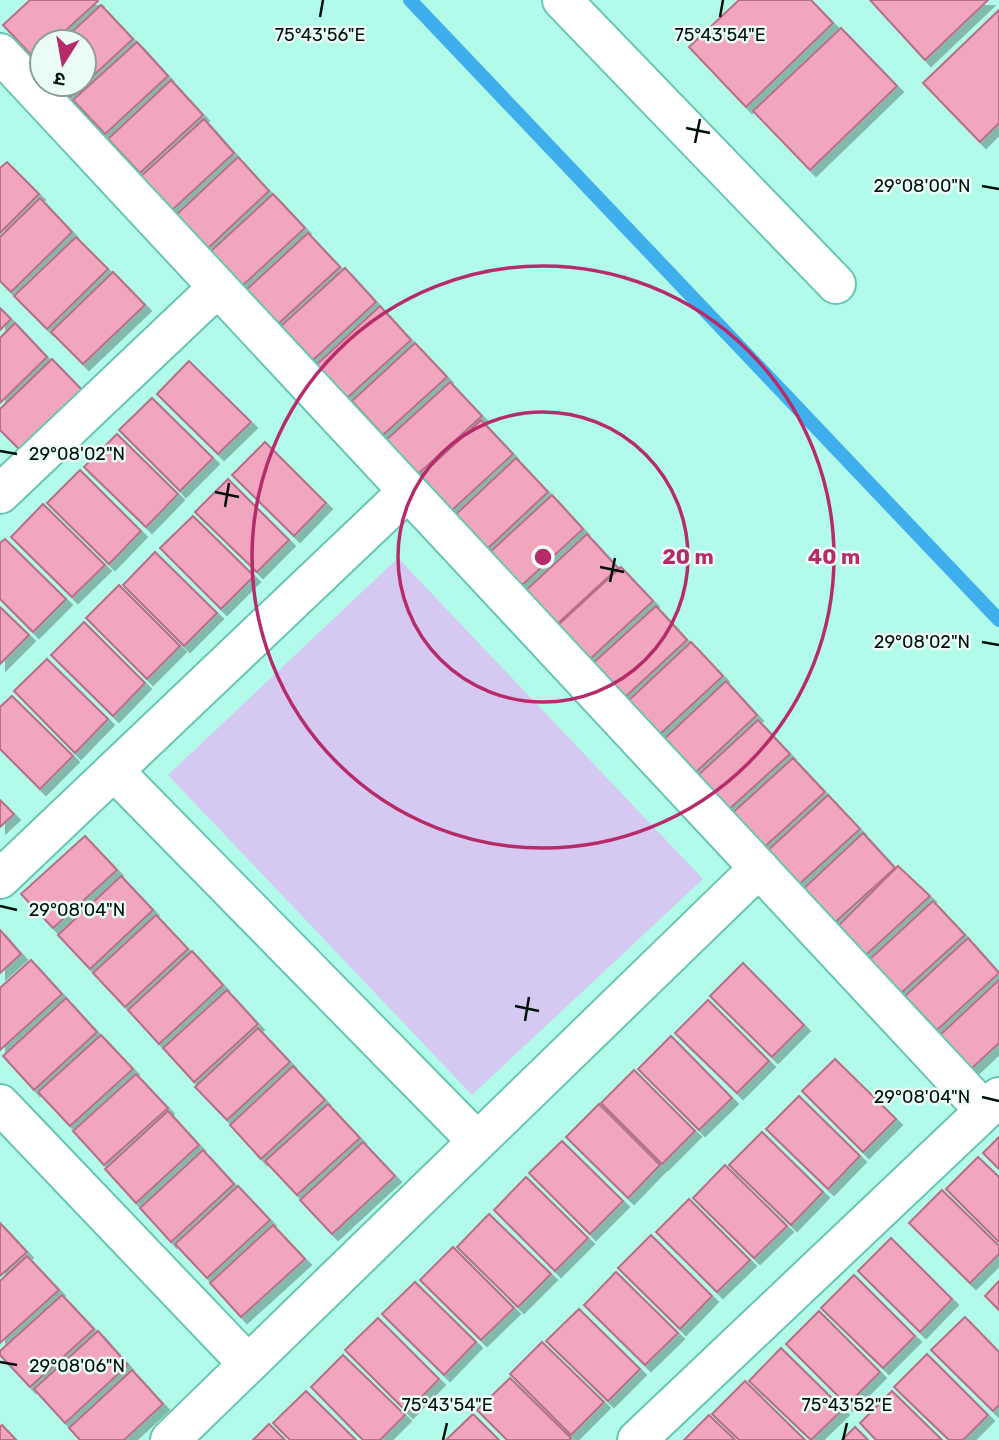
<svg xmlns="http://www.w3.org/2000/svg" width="999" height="1440" font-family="Rubik,'Noto Sans Devanagari',sans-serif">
	<defs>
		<filter id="shadow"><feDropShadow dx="6" dy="6" stdDeviation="0" flood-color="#0004"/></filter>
	</defs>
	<rect width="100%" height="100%" fill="#b2fbea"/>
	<!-- green -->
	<path fill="#d5c9f2" d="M398,558L703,879L472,1095L168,775Z"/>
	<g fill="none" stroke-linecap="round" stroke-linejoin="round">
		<!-- stream -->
		<path stroke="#3eaeed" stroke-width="14" d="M410,0L999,620"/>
	</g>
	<!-- building -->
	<g fill="#f2a5be" stroke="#b76f88" stroke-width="2" filter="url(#shadow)">
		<path d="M30,0H97L98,1L53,42H42V52L35,59L3,25Z"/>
		<path d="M739,0H811L833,23L746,107L689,47Z"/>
		<path d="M870,0H988L925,60Z"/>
		<path d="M101,5L133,39L69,98L57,84H84V42H61Z"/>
		<path d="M999,10V123L980,142L923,83Z"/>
		<path d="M841,28L897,86L810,170L753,111Z"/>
		<path d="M137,42L168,76L105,134L73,100Z"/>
		<path d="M171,80L203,115L140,173L108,139Z"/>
		<path d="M204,119L234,153L171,211L140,177Z"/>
		<path d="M238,157L269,191L206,250L175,216Z"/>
		<path d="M7,162L39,194L0,233V168Z"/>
		<path d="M273,194L305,228L242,286L210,252Z"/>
		<path d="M40,198L72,232L11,292L0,281V237Z"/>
		<path d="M308,233L340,267L277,325L245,291Z"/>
		<path d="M76,237L108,269L47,329L14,296Z"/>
		<path d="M345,268L376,302L313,360L281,326Z"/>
		<path d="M113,272L145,305L83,364L51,332Z"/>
		<path d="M380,306L411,340L347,398L316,365Z"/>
		<path d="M0,308L11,319L0,330Z"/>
		<path d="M15,323L47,357L0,403V338Z"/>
		<path d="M415,343L447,377L383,435L352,401Z"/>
		<path d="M52,359L84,392L22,452L0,430V409Z"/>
		<path d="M189,361L251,422L218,454L157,394Z"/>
		<path d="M450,382L482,416L418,474L386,440Z"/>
		<path d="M152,398L213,458L180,491L119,430Z"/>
		<path d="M481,420L513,454L450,512L418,478Z"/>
		<path d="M117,434L178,494L146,527L84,467Z"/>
		<path d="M265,442L326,503L294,536L232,475Z"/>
		<path d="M516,458L548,492L485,551L453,517Z"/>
		<path d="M80,470L141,531L109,564L47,503Z"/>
		<path d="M228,479L289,540L257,572L195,512Z"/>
		<path d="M552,495L583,529L520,587L489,553Z"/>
		<path d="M43,504L105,565L72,597L11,537Z"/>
		<path d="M193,516L254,576L221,609L160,548Z"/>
		<path d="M587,534L618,568L555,626L524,592Z"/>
		<path d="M5,539L66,599L33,632L0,599V543Z"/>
		<path d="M155,552L217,613L184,646L123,585Z"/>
		<path d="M621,567L653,601L589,660L557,626Z"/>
		<path d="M119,585L180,646L147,679L86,618Z"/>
		<path d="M656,606L687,640L624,698L592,664Z"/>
		<path d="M0,607L29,635L0,664Z"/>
		<path d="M84,622L145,683L113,716L51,655Z"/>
		<path d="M691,642L723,676L659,735L628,701Z"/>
		<path d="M47,659L108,719L75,753L14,691Z"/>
		<path d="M726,681L757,715L694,774L663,740Z"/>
		<path d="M12,696L73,756L40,789L0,749V707Z"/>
		<path d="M758,720L790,754L726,812L695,778Z"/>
		<path d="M793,758L825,792L761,850L729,816Z"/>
		<path d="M828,795L860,829L796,887L765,853Z"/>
		<path d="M0,800L14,814L0,827Z"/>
		<path d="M863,833L895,868L831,926L800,892Z"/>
		<path d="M85,836L117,870L53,928L21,894Z"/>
		<path d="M898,866L930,896L866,955L837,927Z"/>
		<path d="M121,876L153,910L90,969L58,935Z"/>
		<path d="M933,901L965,935L901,993L870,959Z"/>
		<path d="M156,915L188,949L125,1007L93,973Z"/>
		<path d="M0,930L21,954L0,973Z"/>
		<path d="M968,938L999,973L937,1030L905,996Z"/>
		<path d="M192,951L223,985L159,1044L128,1010Z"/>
		<path d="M31,960L62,994L0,1050V988Z"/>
		<path d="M743,963L804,1025L772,1057L710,996Z"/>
		<path d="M999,980V1043L971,1069L940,1035Z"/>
		<path d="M227,990L258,1024L194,1082L163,1048Z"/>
		<path d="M66,998L97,1032L34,1090L3,1056Z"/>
		<path d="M708,1000L769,1061L737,1093L675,1033Z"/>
		<path d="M258,1028L290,1062L227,1120L195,1087Z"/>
		<path d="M101,1035L133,1069L70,1126L38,1092Z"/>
		<path d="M671,1036L732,1098L699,1130L638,1069Z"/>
		<path d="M835,1059L896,1119L863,1152L802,1091Z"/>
		<path d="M293,1066L325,1100L261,1159L230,1125Z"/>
		<path d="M634,1070L695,1131L662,1164L601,1103Z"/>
		<path d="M136,1074L168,1108L104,1165L73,1131Z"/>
		<path d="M799,1096L860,1156L828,1189L766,1129Z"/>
		<path d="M328,1104L360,1138L297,1195L265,1161Z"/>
		<path d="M599,1104L660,1165L628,1198L566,1137Z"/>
		<path d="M168,1111L199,1145L136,1203L105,1169Z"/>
		<path d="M762,1132L823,1192L791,1225L729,1165Z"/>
		<path d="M999,1137V1169L983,1153Z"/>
		<path d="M562,1141L623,1201L590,1234L529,1173Z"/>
		<path d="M363,1142L395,1176L332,1234L300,1200Z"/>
		<path d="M203,1150L234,1184L171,1242L140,1208Z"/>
		<path d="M978,1157L999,1177V1242L946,1189Z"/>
		<path d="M725,1165L787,1226L754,1258L693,1198Z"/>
		<path d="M526,1177L588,1238L555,1271L494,1210Z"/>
		<path d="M238,1186L270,1220L207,1278L175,1244Z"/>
		<path d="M942,1190L999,1246V1254L970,1283L909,1223Z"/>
		<path d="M689,1199L750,1260L717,1292L656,1232Z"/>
		<path d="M489,1214L551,1274L518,1307L457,1247Z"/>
		<path d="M0,1223L27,1252L0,1276Z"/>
		<path d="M273,1225L305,1259L241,1317L210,1283Z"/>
		<path d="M651,1235L712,1296L680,1329L618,1268Z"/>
		<path d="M891,1238L952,1299L920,1332L858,1271Z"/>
		<path d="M453,1247L514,1308L481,1340L420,1280Z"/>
		<path d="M27,1256L59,1290L0,1343V1281Z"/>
		<path d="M616,1272L678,1333L645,1365L584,1305Z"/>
		<path d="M854,1275L915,1336L883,1368L821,1308Z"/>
		<path d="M999,1281V1310L985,1296Z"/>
		<path d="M415,1282L476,1342L444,1375L382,1314Z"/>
		<path d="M62,1295L94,1329L30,1387L0,1355V1351Z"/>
		<path d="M579,1309L640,1369L608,1401L546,1341Z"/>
		<path d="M819,1311L880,1372L847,1405L786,1344Z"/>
		<path d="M965,1317L999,1352V1405L993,1411L931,1350Z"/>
		<path d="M378,1318L439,1379L407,1412L345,1350Z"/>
		<path d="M98,1331L128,1365L65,1423L34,1389Z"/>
		<path d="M542,1342L604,1402L571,1435L510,1374Z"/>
		<path d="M781,1348L843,1409L811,1440L749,1381Z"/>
		<path d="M927,1354L988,1415L963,1440H949L894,1387Z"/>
		<path d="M343,1355L405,1415L380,1440H363L311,1387Z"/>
		<path d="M132,1370L163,1404L124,1440H80L69,1428Z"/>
		<path d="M510,1378L571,1438L569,1440H507L477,1410Z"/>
		<path d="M745,1381L805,1440H739L712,1414Z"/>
		<path d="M306,1391L356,1440H290L273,1423Z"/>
		<path d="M892,1391L942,1440H876L860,1423Z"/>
		<path d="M473,1414L499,1440H446Z"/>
		<path d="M709,1415L735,1440H684Z"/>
		<path d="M269,1424L285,1440H253Z"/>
		<path d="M2,1425L16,1440H0V1427Z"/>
		<path d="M855,1427L868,1440H842Z"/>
	</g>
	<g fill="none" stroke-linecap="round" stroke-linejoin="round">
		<defs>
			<g id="street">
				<path d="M562,0L836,284"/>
				<path d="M0,53L983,1109"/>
				<path d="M0,494L218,287"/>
				<path d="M114,771L477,1141"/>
				<path d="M0,879L408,491"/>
				<path d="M0,1104L248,1364"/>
				<path d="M170,1440L759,868"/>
				<path d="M637,1440L999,1097"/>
			</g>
		</defs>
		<!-- street casing -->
		<use href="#street" stroke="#67c6b2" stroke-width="42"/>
		<!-- street -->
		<use href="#street" stroke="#fff" stroke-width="38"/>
	</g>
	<!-- ticks -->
	<path fill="none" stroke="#00100c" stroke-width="2.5" d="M320,17L323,0M720,17L723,0M686,128L710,133M695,143L700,119M982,186L999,189M0,451L17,454M215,492L239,497M225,507L229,483M600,567L624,572M610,582L615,558M982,642L999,645M0,906L17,910M515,1006L539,1011M525,1021L529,997M982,1097L999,1101M0,1362L17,1365M443,1440L447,1423M843,1440L847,1423"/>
	<!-- distance rings -->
	<g fill="none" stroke="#b62c6a" stroke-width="3.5">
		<circle cx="543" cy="557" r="145"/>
		<circle cx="543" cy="557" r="291"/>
	</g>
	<g font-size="18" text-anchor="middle" fill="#00100c" stroke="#ebfcf7" stroke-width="5" stroke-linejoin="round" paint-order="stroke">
		<text x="320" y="41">75°43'56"E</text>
		<text x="720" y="41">75°43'54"E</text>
		<text x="922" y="192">29°08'00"N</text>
		<text x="77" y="460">29°08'02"N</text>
		<text x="922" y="648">29°08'02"N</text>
		<text x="77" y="916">29°08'04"N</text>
		<text x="922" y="1103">29°08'04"N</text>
		<text x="77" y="1372">29°08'06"N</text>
		<text x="447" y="1411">75°43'54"E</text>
		<text x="847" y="1411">75°43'52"E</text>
	</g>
	<circle cx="543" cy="557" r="10" fill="#b62c6a" stroke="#ebfcf7" stroke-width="3.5"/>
	<g font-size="21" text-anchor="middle" font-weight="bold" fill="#b62c6a" stroke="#ebfcf7" stroke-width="5" stroke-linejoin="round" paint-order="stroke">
		<text x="688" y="564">20 m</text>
		<text x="834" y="564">40 m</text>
	</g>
	<!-- north arrow -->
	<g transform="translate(63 63) rotate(191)"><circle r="33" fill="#ebfcf7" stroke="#8d9e99" stroke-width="2"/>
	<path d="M0-5L12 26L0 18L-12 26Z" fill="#b62c6a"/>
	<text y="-10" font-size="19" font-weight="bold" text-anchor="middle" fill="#00100c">उ</text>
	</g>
</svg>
